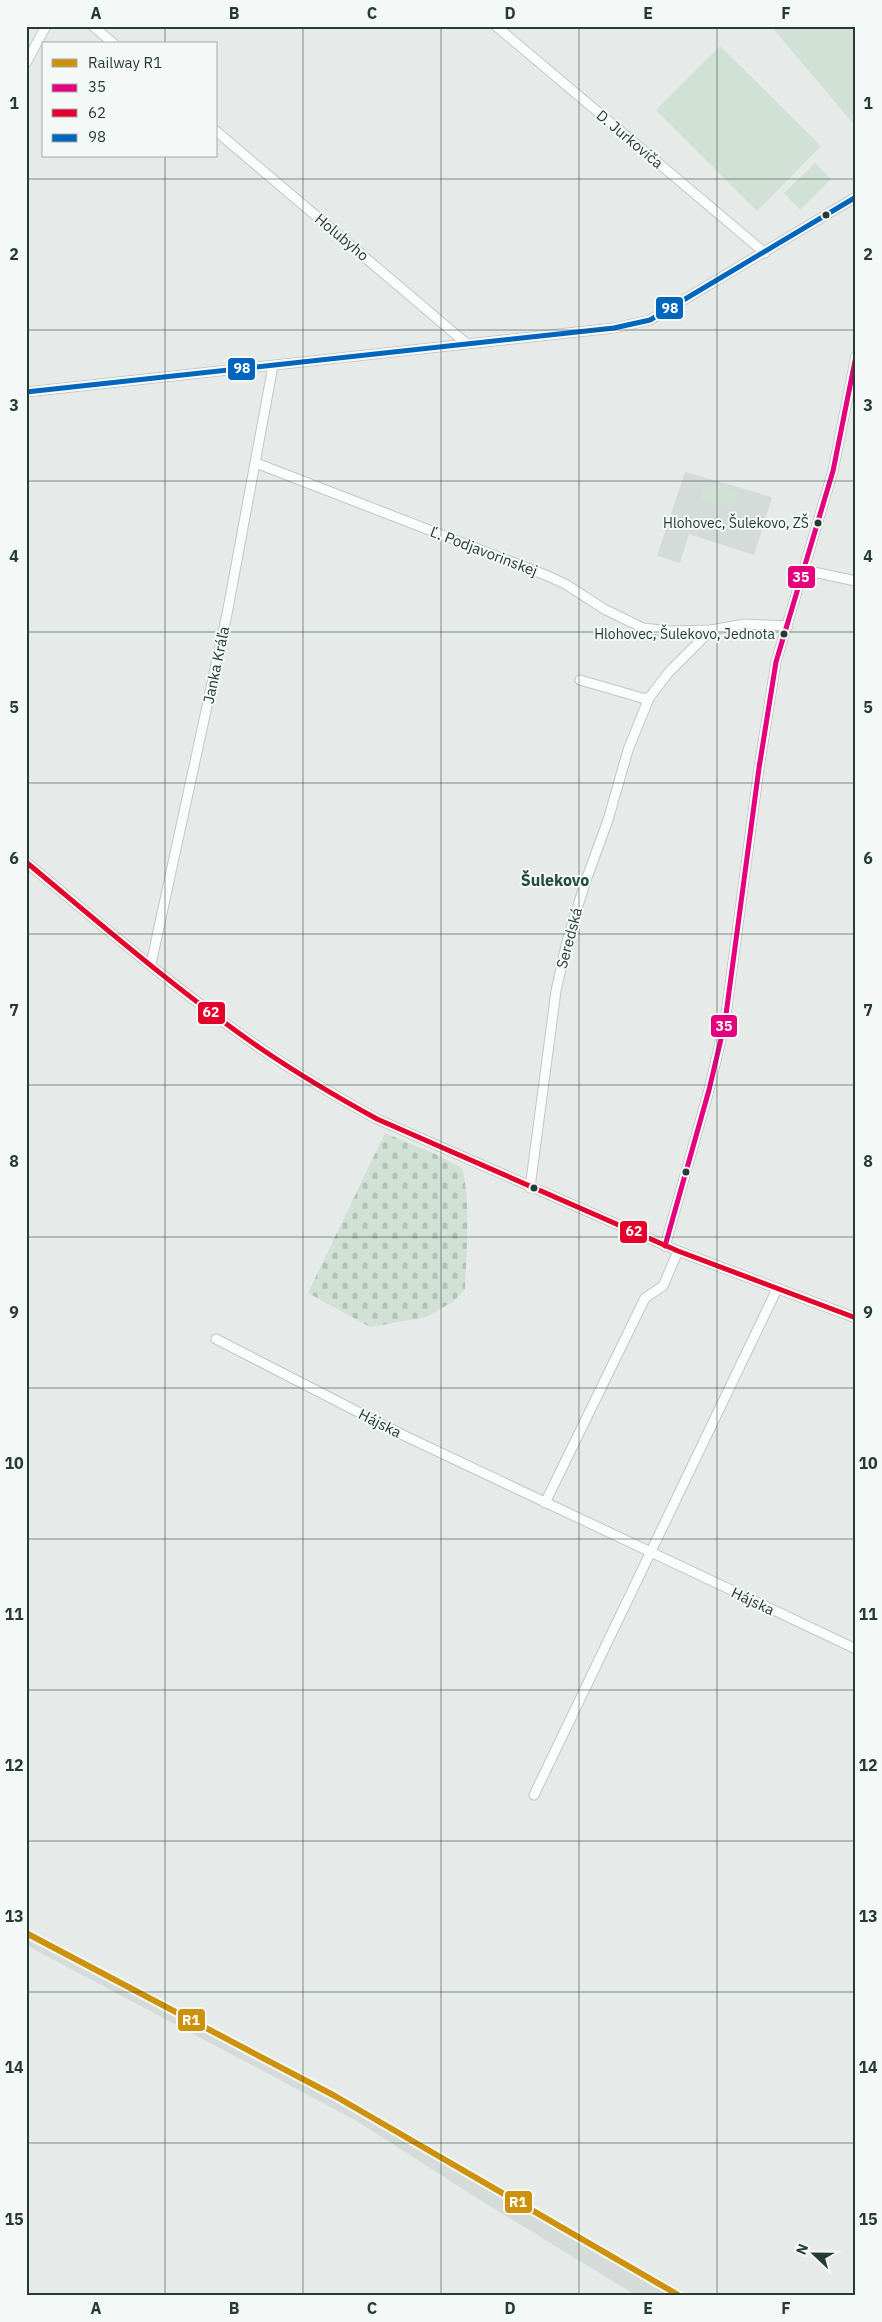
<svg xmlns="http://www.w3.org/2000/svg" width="882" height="2322" font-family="'IBM Plex Sans',sans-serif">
	<defs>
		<pattern id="cemetery-stones" width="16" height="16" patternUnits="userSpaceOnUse" patternTransform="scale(1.25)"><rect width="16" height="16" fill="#d1e1d6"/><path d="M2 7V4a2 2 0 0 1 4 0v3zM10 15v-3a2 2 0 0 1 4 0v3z" fill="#b3c2b8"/></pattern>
	</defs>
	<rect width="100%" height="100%" fill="#e6eae8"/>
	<!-- built -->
	<g fill="#d5dbd8">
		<path d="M685,472L772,497L754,555L689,534L680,563L657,556Z"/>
		<path d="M26,1929L341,2094L688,2296H637L485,2203L355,2120L26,1945Z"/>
	</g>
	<!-- green -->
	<g fill="#d1e1d6">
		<path d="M771,26H856V127Z"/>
		<path d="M720,46L821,146L757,211L656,110Z"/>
		<path d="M815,163L831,179L800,210L784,193Z"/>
		<path d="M704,481L738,491L733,509L699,499Z"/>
	</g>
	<!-- cemetery -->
	<path fill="url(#cemetery-stones)" d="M385,1133L435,1154L462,1168C471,1199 466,1256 465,1289L454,1301L426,1317L370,1327L308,1293Z"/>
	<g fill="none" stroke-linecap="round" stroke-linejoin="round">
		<defs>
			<g id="minor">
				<path d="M93,26L114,44"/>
				<path d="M496,26L765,253"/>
				<path d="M26,63L46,26"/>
				<path d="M216,131L467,344"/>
				<path d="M26,392L614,328L650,320L856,197"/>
				<path d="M256,463L548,576L567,585L604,609L643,628L670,631L711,630L745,624L788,626"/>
				<path d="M804,570L856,581"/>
				<path d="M580,680L642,698H649L669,672L711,630"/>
				<path d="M26,862C103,926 179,992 260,1048C298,1074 337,1097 377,1119L678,1251L856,1318"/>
				<path d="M151,964L227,614L273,366"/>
				<path d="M530,1188L556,991L567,941L585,883L608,820L628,750L649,698"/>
				<path d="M665,1246L709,1090L725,1022L759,768L776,662L833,471L856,356"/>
				<path d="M216,1339L403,1435L856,1649"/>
				<path d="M545,1503L645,1298L663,1286L678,1251"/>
				<path d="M534,1795L777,1289"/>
			</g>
		</defs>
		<!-- minor casing -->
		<use href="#minor" stroke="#c3c7c5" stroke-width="11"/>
		<!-- minor -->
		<use href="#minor" stroke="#fbfcfc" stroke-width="9"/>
		<defs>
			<path id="rail" d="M26,1933L335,2096L680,2296"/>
		</defs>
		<!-- rail casing -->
		<use href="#rail" stroke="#c7cbca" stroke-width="4.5"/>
		<!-- rail -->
		<use href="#rail" stroke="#f4f9f7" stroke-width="2.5" stroke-dasharray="8" stroke-linecap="butt"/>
		<defs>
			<path id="bus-1" d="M665,1246L709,1090L725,1022L759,768L776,662L833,471L856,356"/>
			<path id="bus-2" d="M26,862C103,926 179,992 260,1048C298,1074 337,1097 377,1119L678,1251L856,1318"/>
			<path id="bus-3" d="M26,392L614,328L650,320L856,197"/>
		</defs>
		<!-- bus-1 casing -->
		<use href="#bus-1" stroke="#f4f9f7" stroke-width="9"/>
		<!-- bus-2 casing -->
		<use href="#bus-2" stroke="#f4f9f7" stroke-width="9"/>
		<!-- bus-3 casing -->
		<use href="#bus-3" stroke="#f4f9f7" stroke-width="9"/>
		<!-- bus-1 -->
		<use href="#bus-1" stroke="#e5007d" stroke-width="5"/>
		<!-- bus-2 -->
		<use href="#bus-2" stroke="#e4002b" stroke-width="5"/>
		<!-- bus-3 -->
		<use href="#bus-3" stroke="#0065bd" stroke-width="5"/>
		<defs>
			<path id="rail-1" d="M26,1933L335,2096L680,2296"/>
		</defs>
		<!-- rail-1 casing -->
		<use href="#rail-1" stroke="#f4f9f7" stroke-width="10"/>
		<!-- rail-1 -->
		<use href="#rail-1" stroke="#cd910b" stroke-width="6"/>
	</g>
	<!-- grid -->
	<path fill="none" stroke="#263b36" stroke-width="1" stroke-opacity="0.55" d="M165,26V44M303,26V2296M441,26V2296M579,26V2296M717,26V2296M165,156V2296M26,179H856M26,330H856M26,481H856M26,632H856M26,783H856M26,934H856M26,1085H856M26,1237H856M26,1388H856M26,1539H856M26,1690H856M26,1841H856M26,1992H856M26,2143H856"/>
	<!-- markers -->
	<g fill="#263b36" stroke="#f4f9f7" stroke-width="2">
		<circle cx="826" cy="215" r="4.5"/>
		<circle cx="818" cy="523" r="4.5"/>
		<circle cx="784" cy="634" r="4.5"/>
		<circle cx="686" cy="1172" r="4.5"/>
		<circle cx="534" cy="1188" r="4.5"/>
	</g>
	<g text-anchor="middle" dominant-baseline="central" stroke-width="4" stroke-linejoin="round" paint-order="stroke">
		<!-- bus labels -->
		<g font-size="14" fill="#263b36" stroke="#f4f9f7" text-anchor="end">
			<text x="809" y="523">Hlohovec, Šulekovo, ZŠ</text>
			<text x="775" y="634">Hlohovec, Šulekovo, Jednota</text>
		</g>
		<!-- street labels -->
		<g font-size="15" fill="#263b36" stroke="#f4f9f7">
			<text transform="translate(630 139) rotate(40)">D. Jurkoviča</text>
			<text transform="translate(342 237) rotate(40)">Holubyho</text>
			<text transform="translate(484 551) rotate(21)">Ľ. Podjavorinskej</text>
			<text transform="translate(216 665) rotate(-78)">Janka Kráľa</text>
			<text transform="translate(569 938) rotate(-75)">Seredská</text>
			<text transform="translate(380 1423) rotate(27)">Hájska</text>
			<text transform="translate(753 1601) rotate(25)">Hájska</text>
		</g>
		<!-- neighbourhood labels -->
		<g font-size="16" font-weight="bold" fill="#244b43" stroke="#f4f9f7">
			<text x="555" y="880">Šulekovo</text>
		</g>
	</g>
	<g stroke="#f4f9f7" stroke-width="2">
		<rect x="655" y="296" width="29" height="24" rx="5" fill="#0065bd"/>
		<rect x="227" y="357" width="29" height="24" rx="5" fill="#0065bd"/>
		<rect x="787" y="565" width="29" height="24" rx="5" fill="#e5007d"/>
		<rect x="197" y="1001" width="29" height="24" rx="5" fill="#e4002b"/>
		<rect x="710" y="1014" width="28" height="24" rx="5" fill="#e5007d"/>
		<rect x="619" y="1220" width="29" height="24" rx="5" fill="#e4002b"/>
		<rect x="177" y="2008" width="29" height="24" rx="5" fill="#cd910b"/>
		<rect x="504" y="2190" width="29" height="24" rx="5" fill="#cd910b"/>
	</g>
	<g font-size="14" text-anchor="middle" font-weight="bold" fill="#fff">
		<text x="670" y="313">98</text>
		<text x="242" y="373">98</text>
		<text x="801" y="582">35</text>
		<text x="211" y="1017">62</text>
		<text x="724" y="1031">35</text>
		<text x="634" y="1236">62</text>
		<text x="191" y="2025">R1</text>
		<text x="518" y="2207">R1</text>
	</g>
	<!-- border -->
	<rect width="882" height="2322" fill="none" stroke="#f4f9f7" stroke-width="55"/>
	<!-- legend -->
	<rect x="42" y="42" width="175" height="115" fill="#f4f9f7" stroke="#a2adaa"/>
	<rect x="52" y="59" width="25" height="8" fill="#cd910b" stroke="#a2adaa"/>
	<text x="88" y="68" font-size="15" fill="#263b36">Railway R1</text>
	<rect x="52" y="84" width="25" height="8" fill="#e5007d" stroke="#a2adaa"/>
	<text x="88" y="92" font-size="15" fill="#263b36">35</text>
	<rect x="52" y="109" width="25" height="8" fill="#e4002b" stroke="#a2adaa"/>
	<text x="88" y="118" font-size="15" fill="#263b36">62</text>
	<rect x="52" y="134" width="25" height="8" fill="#0065bd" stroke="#a2adaa"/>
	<text x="88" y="142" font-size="15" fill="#263b36">98</text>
	<!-- north arrow -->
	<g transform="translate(814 2254) rotate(292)" stroke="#f4f9f7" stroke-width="4" paint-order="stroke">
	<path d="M0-4L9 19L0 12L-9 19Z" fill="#263b36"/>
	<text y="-8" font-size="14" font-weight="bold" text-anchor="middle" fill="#263b36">N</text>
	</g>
	<rect x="28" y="28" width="826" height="2266" fill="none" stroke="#263b36" stroke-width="2"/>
	<g font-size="16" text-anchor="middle" font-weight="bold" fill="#263b36">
		<text x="96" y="19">A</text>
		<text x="234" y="19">B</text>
		<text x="372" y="19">C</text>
		<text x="510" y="19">D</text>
		<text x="648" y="19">E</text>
		<text x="786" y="19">F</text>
		<text x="14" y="109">1</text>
		<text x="868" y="109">1</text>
		<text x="14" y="260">2</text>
		<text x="868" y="260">2</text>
		<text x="14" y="411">3</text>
		<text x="868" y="411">3</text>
		<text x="14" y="562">4</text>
		<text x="868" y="562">4</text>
		<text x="14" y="713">5</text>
		<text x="868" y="713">5</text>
		<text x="14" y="864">6</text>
		<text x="868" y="864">6</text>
		<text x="14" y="1016">7</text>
		<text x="868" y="1016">7</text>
		<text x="14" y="1167">8</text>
		<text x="868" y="1167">8</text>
		<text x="14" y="1318">9</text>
		<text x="868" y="1318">9</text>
		<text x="14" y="1469">10</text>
		<text x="868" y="1469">10</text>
		<text x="14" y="1620">11</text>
		<text x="868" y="1620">11</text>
		<text x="14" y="1771">12</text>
		<text x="868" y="1771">12</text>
		<text x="14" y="1922">13</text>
		<text x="868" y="1922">13</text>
		<text x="14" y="2073">14</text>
		<text x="868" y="2073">14</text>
		<text x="14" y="2225">15</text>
		<text x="868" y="2225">15</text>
		<text x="96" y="2314">A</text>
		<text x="234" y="2314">B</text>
		<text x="372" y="2314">C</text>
		<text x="510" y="2314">D</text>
		<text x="648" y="2314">E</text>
		<text x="786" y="2314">F</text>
	</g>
</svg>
